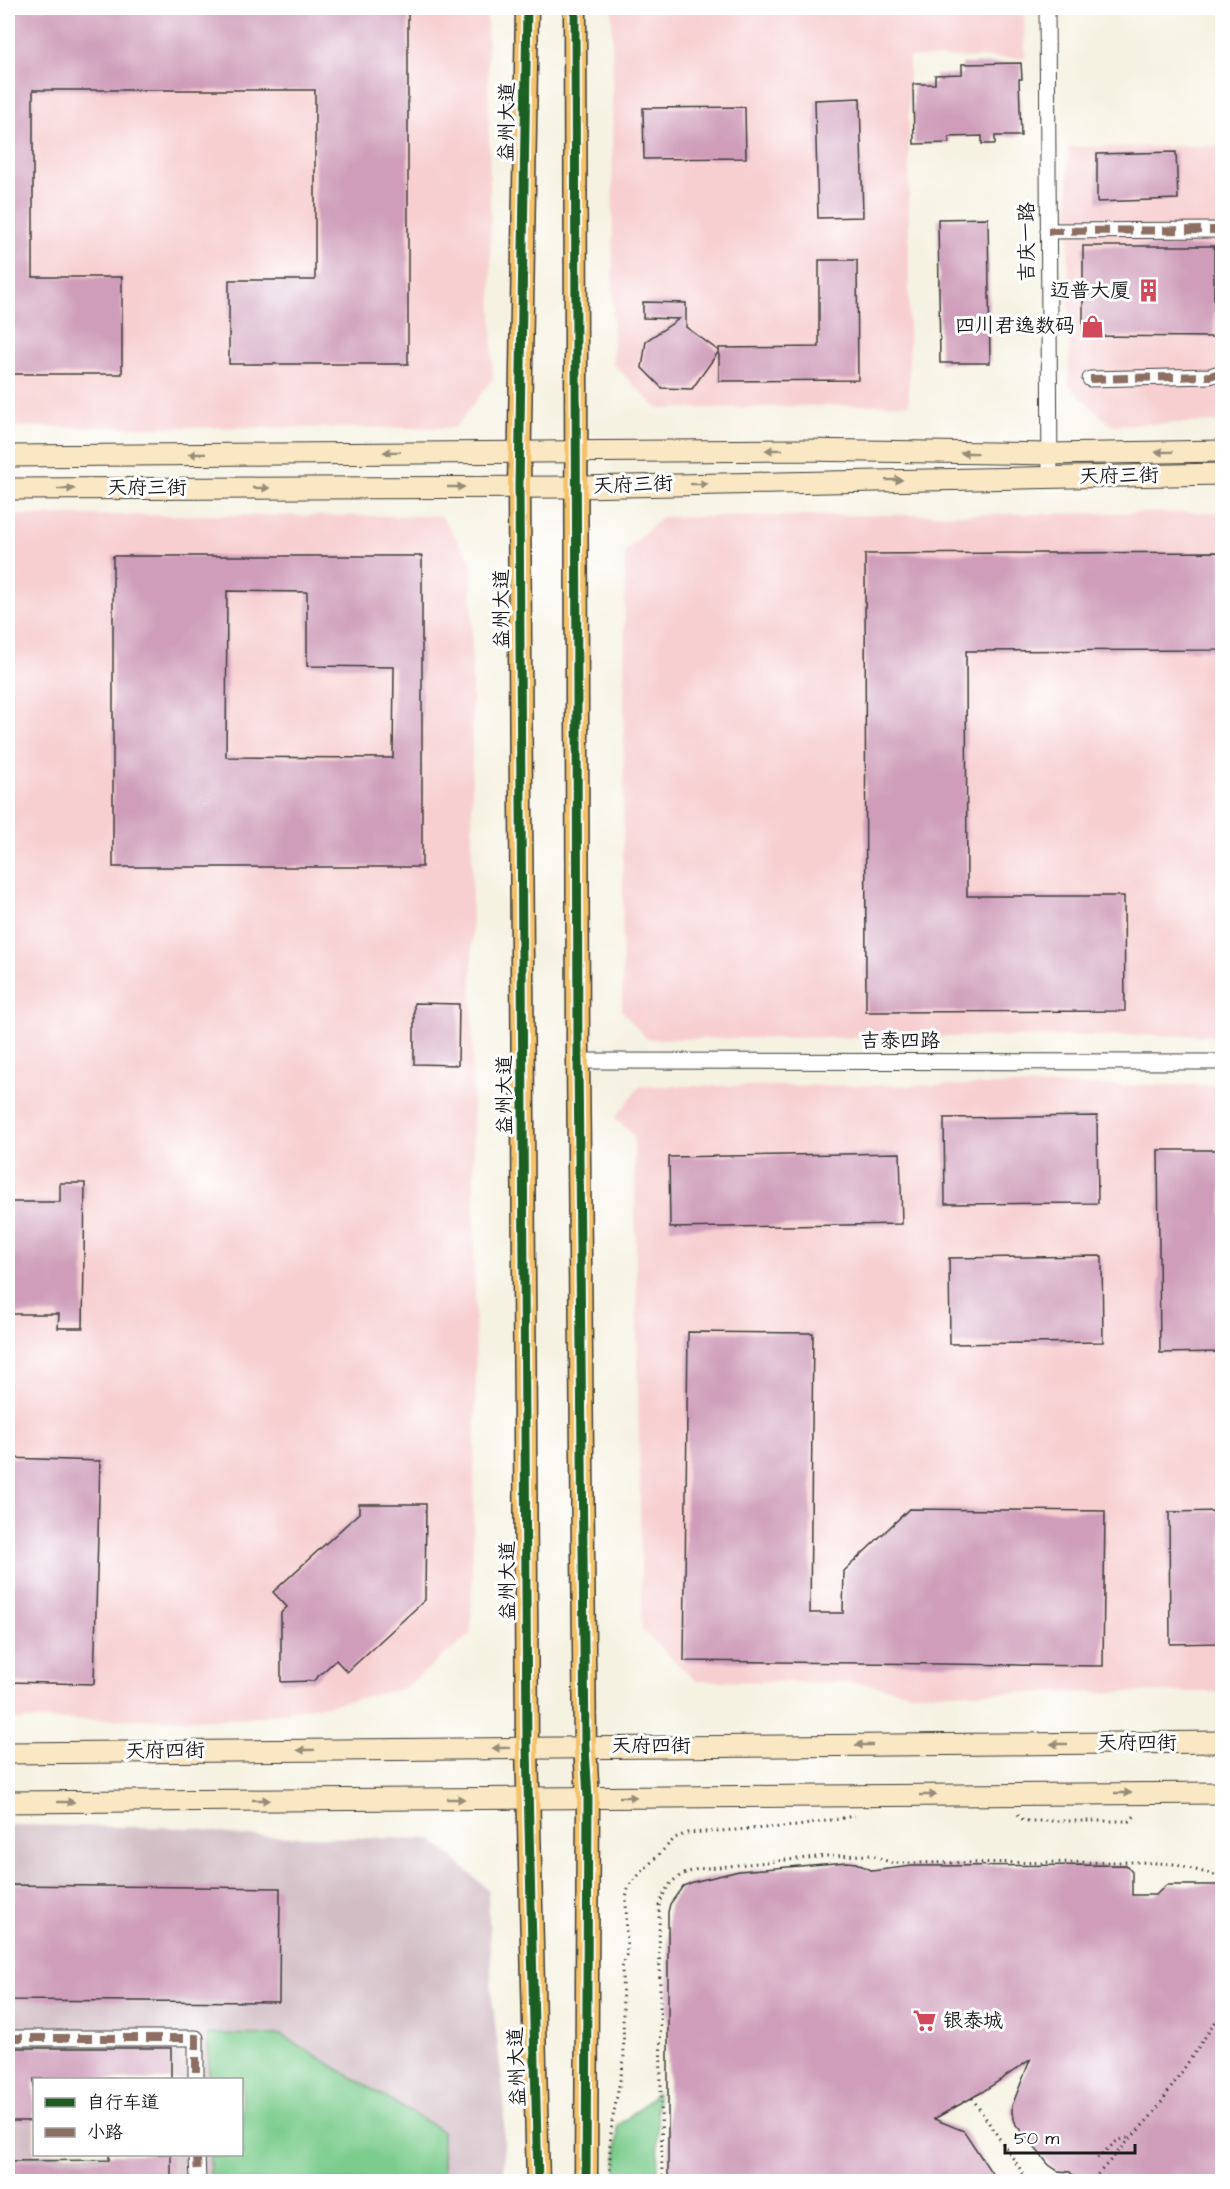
<svg xmlns="http://www.w3.org/2000/svg" width="1230" height="2189" font-family="'Architects Daughter','LXGW WenKai TC',sans-serif">
	<rect width="100%" height="100%" fill="#fff"/>
	<filter id="ink" filterUnits="userSpaceOnUse"><feTurbulence type="fractalNoise" baseFrequency=".0167" numOctaves="2"/><feDisplacementMap in="SourceGraphic" scale="12" xChannelSelector="R" yChannelSelector="G"/><feConvolveMatrix kernelMatrix="1 2 1 2 8 2 1 2 1" color-interpolation-filters="sRGB"/></filter>
	<filter id="wash" filterUnits="userSpaceOnUse"><feTurbulence type="fractalNoise" baseFrequency=".008" numOctaves="4" result="noise"/><feDisplacementMap in="SourceGraphic" scale="24" xChannelSelector="R" yChannelSelector="G"/><feGaussianBlur stdDeviation="1.35" result="paint"/><feColorMatrix in="noise" values="0 0 0 0 0 0 0 0 0 0 0 0 0 0 0 0 0 1.4 0 .05"/><feComposite in="paint" operator="in"/></filter>
	<g filter="url(#wash)">
		<rect width="100%" height="100%" fill="#f6f2e2"/>
		<!-- built -->
		<g fill="#f7cfd0">
			<path d="M8,8H487L493,378L455,428L8,427Z"/>
			<path d="M612,8H1024L1025,58L909,57V404L658,409L613,364Z"/>
			<path d="M1222,146V422L1111,425L1069,386L1068,147Z"/>
			<path d="M1222,512V1035L647,1039L622,1011L625,552L661,517Z"/>
			<path d="M8,515L441,516L472,562V996L476,1395L471,1634L404,1688L333,1704L243,1719L8,1720Z"/>
			<path d="M1222,1085V1692L912,1693L861,1683L696,1681L642,1630L634,1136L615,1118L640,1086Z"/>
		</g>
		<!-- industrial -->
		<path fill="#d2bdc5" fill-rule="evenodd" d="M8,1825L193,1828L239,1836L432,1839L488,1890L492,1997L504,2099V2181L8,2182ZM34,2080H242V2154H34Z"/>
		<!-- green -->
		<g fill="#7ccc8d" stroke="#4c7454" stroke-width="1.5">
			<path d="M208,2034L281,2035L442,2131V2181H210V2155L242,2154V2080L209,2079Z"/>
			<path d="M657,2093L658,2181H621L616,2177L618,2126Z"/>
		</g>
		<g id="blocks">
			<!-- building -->
			<g fill="#cf9dba" fill-rule="evenodd">
				<path d="M8,8H408V364H229V280H315V90H33V277H122V374H8Z"/>
				<path d="M1021,63L1022,79H1019L1021,136H995V144H982V136L949,137V143L914,144L913,84H935V75L962,74V64Z"/>
				<path d="M860,98L863,217L818,218L815,100Z"/>
				<path d="M745,107L746,158L644,159L643,108Z"/>
				<path d="M1176,152L1178,199L1097,202V154Z"/>
				<path d="M988,218L990,363H940L938,219Z"/>
				<path d="M1083,246H1214V337L1083,336Z"/>
				<path d="M819,260H857L858,380L719,381V351L692,389L662,388L642,368L646,341L679,319L643,318V302L686,303V327L719,351V348L819,347Z"/>
				<path d="M1222,552V650L966,651L967,896H1124L1125,1011L866,1012L865,554Z"/>
				<path d="M113,556H422V867H113ZM227,591L307,592V666L394,667L393,758L226,757Z"/>
				<path d="M414,1003L459,1004L458,1065L414,1064Z"/>
				<path d="M1097,1116L1098,1203L945,1204L944,1118Z"/>
				<path d="M1158,1150H1222V1352L1160,1353Z"/>
				<path d="M900,1153L902,1224L670,1228L669,1157Z"/>
				<path d="M60,1183H85L83,1328H58L59,1314H8V1202H60Z"/>
				<path d="M1102,1256L1103,1342L950,1344L949,1258Z"/>
				<path d="M688,1332L813,1333L810,1613H843L844,1571L909,1509L1105,1511L1103,1666L684,1661Z"/>
				<path d="M8,1458L100,1461L94,1684L8,1682Z"/>
				<path d="M359,1504H426L425,1600L347,1672L336,1660L313,1681L281,1682V1613L287,1607L273,1592L359,1513Z"/>
				<path d="M1222,1511V1643L1170,1644L1169,1512Z"/>
				<path d="M847,1862L856,1863L872,1871L912,1866L1126,1865L1132,1872V1895H1156L1166,1885H1222V2181H1078L1070,2172L1058,2171L1049,2165L1016,2125L1012,2113V2106L1030,2060L982,2092L934,2119L964,2131L997,2181H668V1912L670,1904L683,1886L693,1882L739,1871Z"/>
				<path d="M8,1885L280,1888L279,2002L8,2000Z"/>
				<path d="M8,2048H171V2079H34V2121H8Z"/>
				<path d="M109,2154H171V2181H8V2161L109,2160Z"/>
			</g>
		</g>
	</g>
	<g filter="url(#ink)">
		<use href="#blocks" fill-opacity="0" stroke="#3d3c3a" stroke-width="1.5"/>
		<g fill="none" stroke-linecap="round" stroke-linejoin="round">
			<defs>
				<g id="street">
					<path d="M1047,8L1050,477"/>
					<path d="M1048,231L1222,230"/>
					<path d="M1090,379L1210,376L1222,372"/>
					<path d="M578,1061L1222,1062"/>
					<path d="M8,2038H196V2080"/>
					<path d="M197,2154L198,2182"/>
				</g>
				<g id="secondary">
					<path d="M8,456L802,450L1049,454L1222,451"/>
					<path d="M8,489L578,487L1222,474"/>
					<path d="M8,1753L1222,1742"/>
					<path d="M8,1802L1222,1793"/>
				</g>
				<g id="primary">
					<path d="M527,8L519,487L527,1747L538,2182"/>
					<path d="M575,8L578,1061L585,1747L588,1798L586,2182"/>
				</g>
			</defs>
			<!-- street casing -->
			<use href="#street" stroke="#3d3c3a" stroke-width="17"/>
			<!-- secondary casing -->
			<use href="#secondary" stroke="#3d3c3a" stroke-width="23"/>
			<!-- primary casing -->
			<use href="#primary" stroke="#3d3c3a" stroke-width="25"/>
			<!-- path -->
			<g stroke="#3d3c3a" stroke-width="3" stroke-dasharray="1.5 4.5" stroke-linecap="butt">
				<path d="M1018,1814L1024,1821H1130L1137,1813"/>
				<path d="M972,2098L1029,2182"/>
				<path d="M1097,2158L1117,2141L1130,2137"/>
				<path d="M610,2182V2145L612,2122L624,2060L622,1968L627,1953L626,1898L629,1885L675,1838L687,1833L798,1826L854,1816"/>
				<path d="M662,2182L659,1906C667,1883 674,1876 698,1869L827,1856L873,1855L891,1863L1139,1862L1173,1864L1222,1877"/>
				<path d="M1088,2182L1097,2175L1154,2113L1222,2012"/>
				<path d="M1218,2182L1222,2176"/>
			</g>
			<!-- street -->
			<use href="#street" stroke="#fff" stroke-width="15"/>
			<!-- secondary -->
			<use href="#secondary" stroke="#fae7c3" stroke-width="21"/>
			<!-- primary -->
			<use href="#primary" stroke="#f3c26a" stroke-width="22"/>
			<!-- quiet -->
			<g stroke="#8d6e63" stroke-width="8" stroke-dasharray="15 8" stroke-linecap="butt">
				<path d="M1048,231L1222,230"/>
				<path d="M1090,379L1210,376L1222,372"/>
				<path d="M8,2038H196V2080"/>
				<path d="M197,2154L198,2182"/>
			</g>
			<defs>
				<g id="cycleway">
					<path d="M527,8L519,487L527,1747L538,2182"/>
					<path d="M575,8L578,1061L585,1747L588,1798L586,2182"/>
				</g>
			</defs>
			<!-- cycleway casing -->
			<use href="#cycleway" stroke="#fff" stroke-width="13"/>
			<!-- cycleway -->
			<use href="#cycleway" stroke="#1b5e20" stroke-width="9"/>
		</g>
		<!-- one-way arrows -->
		<defs><path id="oneway-solid" d="M-6-.8H1V-3.2L6.5 0L1 3.2V.8H-6Z" transform="scale(1.5)"/></defs>
		<g fill="#968c78">
			<use href="#oneway-solid" transform="translate(774 450) rotate(179)"/>
			<use href="#oneway-solid" transform="translate(392 452) rotate(179)"/>
			<use href="#oneway-solid" transform="translate(1164 452) rotate(179)"/>
			<use href="#oneway-solid" transform="translate(969 453) rotate(-179)"/>
			<use href="#oneway-solid" transform="translate(197 454) rotate(179)"/>
			<use href="#oneway-solid" transform="translate(894 480) rotate(-1)"/>
			<use href="#oneway-solid" transform="translate(699 484) rotate(-1)"/>
			<use href="#oneway-solid" transform="translate(456 487)"/>
			<use href="#oneway-solid" transform="translate(261 488)"/>
			<use href="#oneway-solid" transform="translate(66 489)"/>
			<use href="#oneway-solid" transform="translate(1059 1744) rotate(180)"/>
			<use href="#oneway-solid" transform="translate(864 1745) rotate(180)"/>
			<use href="#oneway-solid" transform="translate(501 1748) rotate(179)"/>
			<use href="#oneway-solid" transform="translate(306 1750) rotate(179)"/>
			<use href="#oneway-solid" transform="translate(1123 1793)"/>
			<use href="#oneway-solid" transform="translate(928 1795)"/>
			<use href="#oneway-solid" transform="translate(628 1797)"/>
			<use href="#oneway-solid" transform="translate(456 1799)"/>
			<use href="#oneway-solid" transform="translate(261 1800)"/>
			<use href="#oneway-solid" transform="translate(66 1802)"/>
		</g>
	</g>
	<!-- icons -->
	<defs>
		<symbol id="building-bare" viewBox="-9 -9 18 18"><path d="M-4-6H4V6H1V3H-1V6H-4ZM-2.5-4.3h1.7v1.8h-1.7ZM.8-4.3h1.7v1.8H.8ZM-2.5-1h1.7V.8h-1.7ZM.8-1h1.7V.8H.8Z" fill="#d1495b" stroke="#fff" stroke-width="2.5" paint-order="stroke"/></symbol>
		<symbol id="shop-bare" viewBox="-9 -9 18 18"><path d="M-5-2.5h2.3a2.7 3.5 0 0 1 5.4 0H5L5.5 6h-11ZM-1.5-2.5h3a1.5 2.3 0 0 0-3 0Z" fill="#d1495b" stroke="#fff" stroke-width="2.5" paint-order="stroke"/></symbol>
		<symbol id="supermarket-bare" viewBox="-9 -9 18 18"><path d="M-6-5.5h2.5l.6 2H6L4.5 2H-2.5L-4.4-4H-6ZM-1.5 3.2a1.3 1.3 0 1 0 .1 0ZM3 3.2a1.3 1.3 0 1 0 .1 0Z" fill="#d1495b" stroke="#fff" stroke-width="2.5" paint-order="stroke"/></symbol>
	</defs>
	<g fill-rule="evenodd">
		<use href="#building-bare" x="1132" y="274" width="33" height="33"/>
		<use href="#shop-bare" x="1076" y="310" width="33" height="33"/>
		<use href="#supermarket-bare" x="908" y="2004" width="33" height="33"/>
	</g>
	<g text-anchor="middle" dominant-baseline="central" stroke-width="6" stroke-linejoin="round" paint-order="stroke">
		<!-- street labels -->
		<g font-size="20" fill="#1c1c1c" stroke="#fff">
			<text transform="translate(507 122) rotate(-89)">益州大道</text>
			<text transform="translate(1027 242) rotate(-90)">吉庆一路</text>
			<text transform="translate(1119 476) rotate(-1)">天府三街</text>
			<text transform="translate(633 485) rotate(-2)">天府三街</text>
			<text x="147" y="488">天府三街</text>
			<text transform="translate(502 609) rotate(-90)">益州大道</text>
			<text x="900" y="1041">吉泰四路</text>
			<text transform="translate(505 1095) rotate(-90)">益州大道</text>
			<text transform="translate(508 1581) rotate(-90)">益州大道</text>
			<text x="1137" y="1743">天府四街</text>
			<text x="651" y="1746">天府四街</text>
			<text transform="translate(165 1751) rotate(-1)">天府四街</text>
			<text transform="translate(517 2067) rotate(-92)">益州大道</text>
		</g>
		<!-- poi labels -->
		<g font-size="20" fill="#1c1c1c" stroke="#fff" text-anchor="end">
			<text x="1130" y="291">迈普大厦</text>
			<text x="1075" y="326">四川君逸数码</text>
			<text x="943" y="2021" text-anchor="start">银泰城</text>
		</g>
	</g>
	<!-- margin -->
	<rect width="1230" height="2189" fill="none" stroke="#fff" stroke-width="30"/>
	<!-- legend -->
	<rect x="33" y="2078" width="210" height="78" fill="#ffffff" stroke="#a4a4a4" stroke-width="1.5"/>
	<rect x="45" y="2098" width="30" height="9" fill="#1b5e20" stroke="#a4a4a4" stroke-width="1.5"/>
	<text x="87" y="2108" font-size="18" fill="#1c1c1c">自行车道</text>
	<rect x="45" y="2128" width="30" height="9" fill="#8d6e63" stroke="#a4a4a4" stroke-width="1.5"/>
	<text x="87" y="2138" font-size="18" fill="#1c1c1c">小路</text>
	<!-- scale -->
	<path d="M1005 2144v9h130v-9" fill="none" stroke="#1c1c1c" stroke-width="3"/>
	<text x="1014" y="2144" font-size="18" fill="#1c1c1c" stroke="#ffffff" stroke-width="4.5" paint-order="stroke">50 m</text>
</svg>
